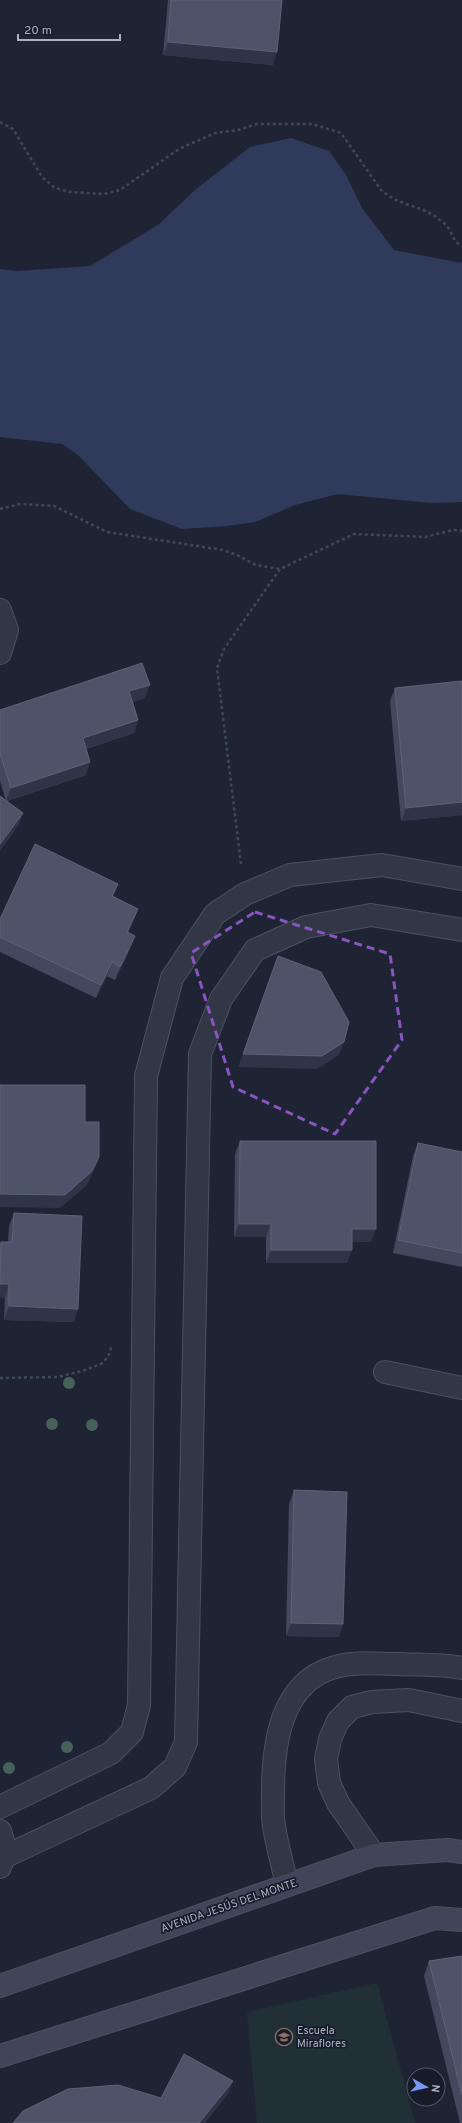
<svg xmlns="http://www.w3.org/2000/svg" width="462" height="2123" font-family="Overpass,sans-serif">
	<rect width="100%" height="100%" fill="#1f2435"/>
	<!-- green -->
	<path fill="#203036" d="M377,1983L415,2123H257L247,2012Z"/>
	<!-- water -->
	<path fill="#303a5b" d="M291,138L329,151L346,175L362,208L394,250L462,263V502L432,503L338,494L295,505L255,522L227,526L182,529L130,509L78,455L62,444L0,437V269L17,271L90,266L158,225L195,190L250,147Z"/>
	<g fill="none" stroke-linecap="round" stroke-linejoin="round">
		<defs>
			<g id="minor">
				<path d="M0,610L7,630L0,653"/>
				<path d="M385,1372L462,1388"/>
				<path d="M0,1807L111,1753L132,1732L139,1705L146,1076L172,978L215,914L245,894L290,875L382,865L462,879"/>
				<path d="M0,1831C5,1844 5,1855 0,1867"/>
				<path d="M374,1855L338,1803L329,1783L326,1759L330,1739L338,1721L352,1707L372,1702L409,1700L462,1711"/>
				<path d="M4,1857L151,1788L175,1767L186,1742L200,1054L221,999L255,950L306,927L371,915L462,930"/>
				<path d="M287,1885C283,1866 277,1846 274,1826C272,1815 273,1803 273,1793C273,1745 280,1682 335,1667C356,1661 377,1664 398,1664C419,1665 442,1664 462,1668"/>
			</g>
			<g id="secondary">
				<path d="M0,1986L374,1855L448,1850L462,1852"/>
				<path d="M0,2056L435,1918L462,1920"/>
			</g>
		</defs>
		<!-- minor casing -->
		<use href="#minor" stroke="#4c5161" stroke-width="24"/>
		<!-- secondary casing -->
		<use href="#secondary" stroke="#4c5161" stroke-width="24"/>
		<!-- path -->
		<g stroke="#3b4b51" stroke-width="2.5" stroke-dasharray="3 3" stroke-linecap="butt">
			<path d="M0,122L13,129L42,177L55,188L71,192L104,194L120,190L179,149L215,133L238,130L257,124H312L341,133L381,190C397,205 419,205 436,217C439,220 443,222 446,225C452,231 453,243 462,246"/>
			<path d="M0,509L20,504L54,506L107,532L223,550L237,555L256,565L280,569"/>
			<path d="M241,864L217,668L224,649L280,569L354,534L425,537L453,530L462,531"/>
			<path d="M0,1378L58,1377L82,1371L101,1364L108,1357L112,1345"/>
		</g>
		<!-- minor -->
		<use href="#minor" stroke="#323746" stroke-width="22"/>
		<!-- secondary -->
		<use href="#secondary" stroke="#404559" stroke-width="22"/>
	</g>
	<!-- trees -->
	<g fill="#456159">
		<circle cx="69" cy="1383" r="6"/>
		<circle cx="52" cy="1424" r="6"/>
		<circle cx="92" cy="1425" r="6"/>
		<circle cx="67" cy="1747" r="6"/>
		<circle cx="9" cy="1768" r="6"/>
	</g>
	<!-- wall -->
	<g fill="#42495e">
		<path d="M168,0H282L273,65L163,55Z"/>
		<path d="M462,681V815L401,821L390,701L395,688Z"/>
		<path d="M145,698L133,702L138,720L134,733L86,749V775L7,801L23,813L18,826L6,801L0,781V710Z"/>
		<path d="M118,884L113,896L138,909L133,922L128,933L130,949L115,980L107,976L96,998L0,952V919Z"/>
		<path d="M240,1141L371,1242H352L347,1263H266V1237H234L235,1154Z"/>
		<path d="M418,1143L462,1152V1267L393,1253L413,1156Z"/>
		<path d="M14,1213L74,1322L4,1320L5,1298L0,1297V1243L1,1242H8L9,1226Z"/>
		<path d="M294,1490L343,1624L339,1637L286,1636L289,1504Z"/>
		<path d="M462,1956V2123H460L424,1976L429,1961Z"/>
	</g>
	<!-- shaded-wall -->
	<g fill="#2f3549">
		<path d="M168,42L277,52L273,65L163,55Z"/>
		<path d="M150,685L145,698L124,705L129,691Z"/>
		<path d="M138,720L134,733L78,751L83,738Z"/>
		<path d="M90,762L86,775L6,801L11,788Z"/>
		<path d="M462,802V815L401,821L406,808Z"/>
		<path d="M23,813L18,826L0,851V844Z"/>
		<path d="M138,909L133,922L122,945L127,932Z"/>
		<path d="M135,936L130,949L115,980L120,967Z"/>
		<path d="M112,962L107,976L96,998L101,985Z"/>
		<path d="M344,1042L339,1055L317,1069L238,1067L243,1054Z"/>
		<path d="M99,1157L94,1170L87,1185L60,1208L0,1207V1194Z"/>
		<path d="M239,1224H271L266,1237H234Z"/>
		<path d="M352,1229H376L371,1242H347Z"/>
		<path d="M271,1250H352L347,1263H266Z"/>
		<path d="M0,1284H9L5,1298L0,1297Z"/>
		<path d="M9,1306L78,1309L74,1322L4,1320Z"/>
		<path d="M291,1623L343,1624L339,1637L286,1636Z"/>
		<path d="M233,2081L228,2094L205,2123H199Z"/>
	</g>
	<!-- building -->
	<g fill="#4d5469" stroke="#5c6377">
		<path d="M171,0H282L277,52L168,42Z"/>
		<path d="M142,663L150,685L129,691L138,720L83,738L90,762L11,788L0,753V710Z"/>
		<path d="M462,681V802L406,808L395,688Z"/>
		<path d="M0,796L23,813L0,844Z"/>
		<path d="M35,844L118,884L112,896L138,909L127,932L135,936L120,967L112,962L101,985L0,937V919Z"/>
		<path d="M278,956L321,972L349,1022L344,1042L322,1056L243,1054Z"/>
		<path d="M0,1085H85V1122H99V1157L92,1171L65,1195L0,1194Z"/>
		<path d="M240,1141H376V1229H352V1250H271V1224H239Z"/>
		<path d="M418,1143L462,1152V1253L398,1240Z"/>
		<path d="M14,1213L82,1216L78,1309L9,1306V1284H0L1,1242H12Z"/>
		<path d="M294,1490L347,1492L343,1624L291,1623Z"/>
		<path d="M462,1956V2095L429,1961Z"/>
		<path d="M184,2054L233,2081L199,2123H13L23,2111L68,2089L118,2085L161,2098Z"/>
	</g>
	<!-- marked area -->
	<path fill="none" stroke="#8954c0" stroke-width="3" stroke-dasharray="8 5" stroke-linejoin="round" d="M255,912L390,954L402,1040L335,1134L233,1087L191,953Z"/>
	<!-- icons -->
	<defs>
		<symbol id="school-ring" viewBox="-11 -11 22 22"><circle r="9.5" fill="#181c2a" stroke="#8d6e63" stroke-width="1.5"/><path d="M0-5L7-2L0 1L-7-2ZM-4 1L0 2.5L4 1V4Q0 6-4 4Z" fill="#8d6e63"/></symbol>
	</defs>
	<g fill-rule="evenodd">
		<use href="#school-ring" x="274" y="2027" width="20" height="20"/>
	</g>
	<g text-anchor="middle" dominant-baseline="central" stroke-width="3.5" stroke-linejoin="round" paint-order="stroke">
		<!-- street labels -->
		<g font-size="11" fill="#abb1c3" stroke="#181c2a">
			<text transform="translate(229 1906) rotate(-19)">AVENIDA JESÚS DEL MONTE</text>
		</g>
		<!-- poi labels -->
		<g font-size="11" fill="#abb1c3" stroke="#181c2a" text-anchor="start">
			<text x="297" y="2031">Escuela<tspan x="297" dy="13">Miraflores</tspan></text>
		</g>
	</g>
	<!-- north arrow -->
	<g transform="translate(426 2087) rotate(98)"><circle r="19" fill="#181c2a" stroke="#535867"/>
	<path d="M0-3L7 15L0 10L-7 15Z" fill="#7b96f9"/>
	<text y="-6" font-size="11" font-weight="bold" text-anchor="middle" fill="#abb1c3">N</text>
	</g>
	<!-- scale -->
	<path d="M18 34v6h102v-6" fill="none" stroke="#abb1c3" stroke-width="2"/>
	<text x="24" y="34" font-size="12" fill="#abb1c3" stroke="#181c2a" stroke-width="3" paint-order="stroke">20 m</text>
</svg>
